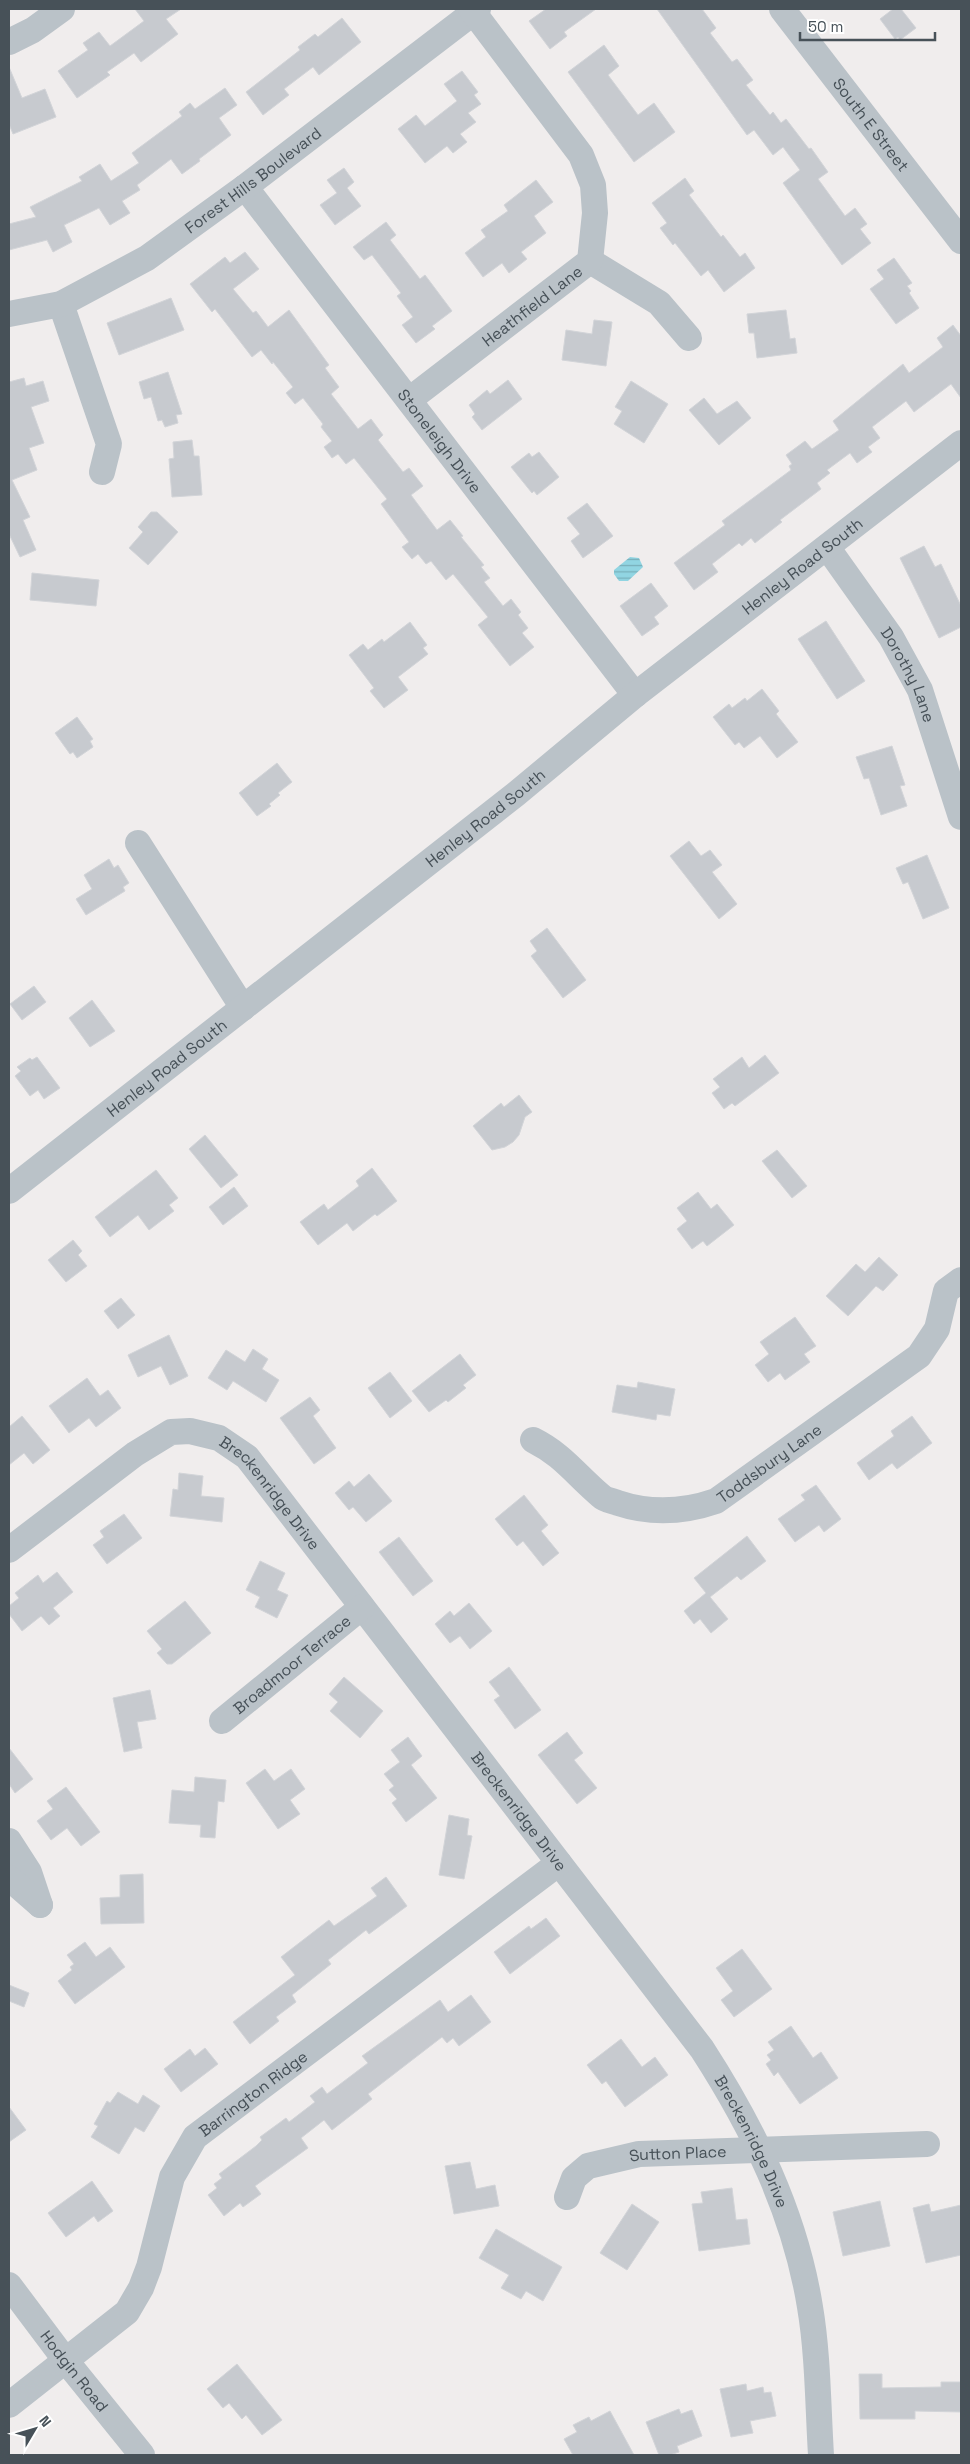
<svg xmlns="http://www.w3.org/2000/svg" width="970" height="2464" font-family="'Space Grotesk',sans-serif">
	<defs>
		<pattern id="water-rules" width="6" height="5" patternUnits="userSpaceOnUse" patternTransform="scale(1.25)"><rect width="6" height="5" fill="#91d5e2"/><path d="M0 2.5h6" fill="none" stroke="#78afba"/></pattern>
	</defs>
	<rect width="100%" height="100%" fill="#f0eded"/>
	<!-- water -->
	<path fill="url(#water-rules)" d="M630,557L639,558L643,567L628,581H619L614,574V570Z"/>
	<!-- building -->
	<g fill="#c7cacf" stroke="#d2d4d8">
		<path d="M135,9H181L166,19L178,34L141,62L134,53L107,72L110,75L77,98L58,71L88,50L83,43L99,32L110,46L144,21Z"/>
		<path d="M546,9H596L564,32L567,36L550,49L529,21Z"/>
		<path d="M657,9H702L716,28L710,33L732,62L737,59L753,80L746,85L770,115L773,112L781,123L786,119L809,149L811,148L828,172L818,179L845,216L855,208L867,224L860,229L871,243L842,265L783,183L800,170L783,147L773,155L754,130L747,135Z"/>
		<path d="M893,9H901L916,28L900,40L898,37L895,39L880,19Z"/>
		<path d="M342,18L361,42L319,75L313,67L284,89L289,95L263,115L246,92L300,50L298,47L315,34L318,37Z"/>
		<path d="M604,45L619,66L608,75L638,115L654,103L675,132L634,162L568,72Z"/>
		<path d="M9,67L22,98L45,89L56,117L13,134L9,124Z"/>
		<path d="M462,71L478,92L474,95L481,104L468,113L476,122L460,134L467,142L453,153L447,146L425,163L398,129L416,115L425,126L457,101L444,84Z"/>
		<path d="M225,88L237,105L219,118L231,135L199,159L200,161L182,174L171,159L137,185L140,190L122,201L130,213L110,225L99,208L64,225L72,242L53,252L47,240L9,250V224L36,217L30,207L82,181L79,177L100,164L111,181L139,163L132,153L182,116L179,112L190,103L195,109Z"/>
		<path d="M344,168L354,182L347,188L361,206L335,225L320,205L337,193L327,180Z"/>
		<path d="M685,178L694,191L689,195L721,237L723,235L740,257L745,253L755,268L724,292L708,270L701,276L675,243L673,245L660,228L667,223L652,203Z"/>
		<path d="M536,180L553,202L534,216L546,233L521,252L527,259L509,273L502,263L483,277L465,253L486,237L481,230L508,211L504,205Z"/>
		<path d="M386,222L396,235L390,240L420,279L425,275L452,311L432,326L435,329L416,343L402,325L413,317L397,296L401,293L372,255L364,260L353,247Z"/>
		<path d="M245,252L259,269L233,289L253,313L256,311L268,327L289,310L329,365L325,368L339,387L331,394L358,429L371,419L383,435L378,440L403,472L409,468L423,486L411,495L437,530L450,520L463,536L461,537L484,565L481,567L490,578L484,582L503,606L511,599L521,612L518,615L528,628L522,633L534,647L510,666L478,625L488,617L453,574L446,580L431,561L426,564L418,554L412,559L402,547L409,542L381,504L387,499L354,458L346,464L338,454L332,458L324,447L332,441L321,427L323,424L303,398L295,404L286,393L293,387L273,362L272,364L261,350L252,357L215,309L212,312L190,284L225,257L230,263Z"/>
		<path d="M894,258L912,283L907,286L911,291L909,293L919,308L896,324L870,289L884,279L877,270Z"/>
		<path d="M171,298L184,330L119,355L107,323Z"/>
		<path d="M786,310L790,339L795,338L797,353L757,358L754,333H749L747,314Z"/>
		<path d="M594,320L612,322L606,366L562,360L566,330L592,334Z"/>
		<path d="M953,325L961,336V398L951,384L914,412L906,401L872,427L880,438L868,447L872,452L857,463L850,453L827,470L830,473L817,483L821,489L780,520L782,522L755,543L751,538L742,546L739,543L712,564L718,572L694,590L674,563L725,525L722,521L791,470L789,466L792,464L786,455L805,441L812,449L839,430L833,421L903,364L909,373L943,347L937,338Z"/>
		<path d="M168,372L182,414L176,415L178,423L165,427L162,420L158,421L151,397L144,399L139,382Z"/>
		<path d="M24,378L26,386L43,381L49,401L31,407L44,443L29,448L37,470L12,480L30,517L23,520L36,550L20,557L9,534V382Z"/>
		<path d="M508,380L522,399L482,430L472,417L475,414L469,405L487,390L490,394Z"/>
		<path d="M631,381L668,404L644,443L614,424L622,411L615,407Z"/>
		<path d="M704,398L717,414L737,401L751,418L719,445L689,410Z"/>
		<path d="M192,440L194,456H199L202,495L172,497L169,459L174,458L173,442Z"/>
		<path d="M539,452L559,477L537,495L534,491L532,493L511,467L529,453L532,457Z"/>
		<path d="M587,503L613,536L583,558L571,541L580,534L567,518Z"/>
		<path d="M151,512H157L178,532L148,565L129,548L143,532L138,527Z"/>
		<path d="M924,546L935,567L941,564L961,606V627L939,638L900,558Z"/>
		<path d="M32,573L99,580L96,606L30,600Z"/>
		<path d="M651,583L668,606L654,617L659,624L642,636L620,606Z"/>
		<path d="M826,621L865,681L837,699L798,639Z"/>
		<path d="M410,622L427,645L423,648L428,654L398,677L408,690L384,708L370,691L374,688L349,655L363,644L368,650L382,639L384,642Z"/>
		<path d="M762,689L779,711L776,714L798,742L777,758L760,736L744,748L739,742L735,745L713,717L729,704L732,708L745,698L747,701Z"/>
		<path d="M77,717L93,739L90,741L93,747L77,758L73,752L70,754L55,733Z"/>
		<path d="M892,746L905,785L900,786L907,806L881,815L869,778L864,779L856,757Z"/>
		<path d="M277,763L292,782L278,793L280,795L269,804L271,806L257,816L239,793Z"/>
		<path d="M689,841L701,856L710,850L722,865L712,872L737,904L719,919L670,856Z"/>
		<path d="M927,855L949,908L923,919L908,882L903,884L896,868Z"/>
		<path d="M109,859L114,868L118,865L129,883L123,887L125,891L86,915L76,899L92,889L84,875Z"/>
		<path d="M547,928L586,980L563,998L531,956L537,951L530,941Z"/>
		<path d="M34,986L46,1002L22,1020L10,1004Z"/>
		<path d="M92,1000L115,1031L90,1047L69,1018Z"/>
		<path d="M765,1055L779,1073L735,1106L732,1103L724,1109L712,1093L720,1087L713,1079L742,1057L749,1068Z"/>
		<path d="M37,1057L60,1088L44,1099L38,1090L30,1096L15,1076L21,1071L17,1067L30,1058L32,1060Z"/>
		<path d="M519,1095L532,1112L525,1117L519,1135L513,1142L505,1147L492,1150L473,1126L501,1103L504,1107Z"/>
		<path d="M205,1135L238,1175L221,1188L189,1149Z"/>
		<path d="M777,1150L807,1186L792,1198L762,1161Z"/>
		<path d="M372,1168L397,1201L377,1216L375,1214L353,1231L347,1223L318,1245L300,1222L324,1204L328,1210L359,1186L356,1181Z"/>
		<path d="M156,1170L178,1198L169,1205L174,1211L149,1230L138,1215L110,1237L95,1217Z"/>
		<path d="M234,1187L248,1206L223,1225L209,1207Z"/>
		<path d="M698,1192L711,1209L717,1204L734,1225L707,1246L703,1241L692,1249L677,1229L687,1221L677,1208Z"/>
		<path d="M73,1240L82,1251L78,1255L87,1266L66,1282L48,1260Z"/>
		<path d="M879,1257L898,1275L883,1291L876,1286L848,1316L826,1296L856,1264L865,1272Z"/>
		<path d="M121,1298L135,1315L118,1329L104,1311Z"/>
		<path d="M795,1317L816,1346L804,1354L810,1362L785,1380L780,1373L768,1382L755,1365L769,1354L760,1342Z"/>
		<path d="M169,1335L188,1376L170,1385L161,1366L138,1377L128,1355Z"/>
		<path d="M253,1349L268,1359L262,1369L279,1380L266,1402L233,1381L227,1390L208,1378L226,1350L245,1362Z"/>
		<path d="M460,1354L476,1375L463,1385L466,1388L448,1402L446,1400L429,1412L412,1391Z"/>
		<path d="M390,1372L412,1401L390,1418L368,1388Z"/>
		<path d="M87,1378L100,1396L108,1390L121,1408L96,1427L89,1418L69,1433L49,1406Z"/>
		<path d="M638,1382L675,1389L670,1416L657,1414L656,1420L612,1412L617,1385L637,1388Z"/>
		<path d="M310,1397L320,1410L313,1416L336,1448L314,1464L280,1418Z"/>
		<path d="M22,1416L50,1450L33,1464L24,1453L9,1465V1427Z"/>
		<path d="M912,1416L932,1443L897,1469L892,1463L869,1480L857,1463L894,1436L891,1431Z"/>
		<path d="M179,1473L203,1476L201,1496L224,1498L222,1522L170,1516L173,1489L178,1490Z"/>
		<path d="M369,1474L392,1501L366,1522L353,1507L349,1510L335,1493L349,1481L354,1487Z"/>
		<path d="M816,1485L841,1519L824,1532L819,1525L795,1542L778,1519L805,1500L801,1495Z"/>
		<path d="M524,1495L548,1525L541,1531L559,1553L543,1566L523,1541L517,1546L495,1519Z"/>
		<path d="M124,1514L142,1538L107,1564L93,1545L104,1537L100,1531Z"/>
		<path d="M747,1536L766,1561L741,1580L737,1576L710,1597L728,1619L711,1633L700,1619L694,1624L684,1611L706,1593L694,1578Z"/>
		<path d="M399,1537L433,1581L413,1596L379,1552Z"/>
		<path d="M260,1561L285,1573L277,1590L288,1595L277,1618L255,1607L260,1597L246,1590Z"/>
		<path d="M57,1572L73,1592L53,1608L60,1616L49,1625L41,1616L22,1631L9,1614V1606L19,1598L15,1593L38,1575L43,1583Z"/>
		<path d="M185,1601L211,1633L172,1664H167L157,1653L162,1649L147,1631Z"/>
		<path d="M469,1603L492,1631L470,1649L460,1636L450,1643L435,1624L450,1611L454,1616Z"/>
		<path d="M509,1667L541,1710L515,1729L494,1700L500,1696L489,1682Z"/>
		<path d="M344,1677L383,1711L360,1738L330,1711L338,1702L329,1694Z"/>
		<path d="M150,1690L156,1719L137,1722L142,1748L124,1752L113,1698Z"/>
		<path d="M567,1732L583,1753L574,1760L597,1788L577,1804L538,1755Z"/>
		<path d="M408,1737L422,1756L411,1765L437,1798L406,1822L392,1803L397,1799L389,1790L394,1786L384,1774L400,1762L391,1750Z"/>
		<path d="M9,1748L33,1779L15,1793L9,1784Z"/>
		<path d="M265,1769L274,1781L291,1769L305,1789L290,1800L300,1814L278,1829L246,1783Z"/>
		<path d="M195,1777L226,1780L224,1802L218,1801L215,1838L200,1837L201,1825L169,1823L172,1790L194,1792Z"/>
		<path d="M66,1787L100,1832L81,1846L67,1828L51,1840L37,1821L53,1809L47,1801Z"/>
		<path d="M449,1815L469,1819L467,1835L472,1836L464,1879L439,1875Z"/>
		<path d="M143,1874L144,1923L101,1924L100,1898L120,1897V1875Z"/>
		<path d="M386,1877L407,1906L369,1934L366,1930L328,1960L331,1964L292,1995L296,2002L276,2017L279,2021L250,2044L233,2022L295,1975L281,1957L329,1920L334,1926L377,1896L371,1888Z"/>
		<path d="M546,1918L560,1936L510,1974L494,1952L529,1926L531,1929Z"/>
		<path d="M85,1942L96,1957L110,1947L125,1967L75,2004L58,1981L72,1970L70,1967L74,1964L67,1955Z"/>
		<path d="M742,1949L772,1989L734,2017L721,2000L733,1991L716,1968Z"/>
		<path d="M9,1985L29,1993L24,2007L9,2001Z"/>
		<path d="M471,1995L491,2022L459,2046L453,2038L447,2043L442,2037L368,2094L372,2099L332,2130L324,2120L301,2138L308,2148L255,2186L261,2194L243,2207L240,2203L224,2216L208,2195L217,2188L214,2184L222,2178L219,2174L256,2146L262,2140L260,2137L286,2118L289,2122L315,2102L310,2096L322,2087L327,2094L368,2063L362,2056L440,2000L448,2012Z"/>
		<path d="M791,2026L813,2058L821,2052L838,2078L800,2104L778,2072L774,2076L766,2064L771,2060L767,2055L774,2050L768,2042Z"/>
		<path d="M621,2039L642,2067L655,2057L668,2075L625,2107L606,2081L602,2084L587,2065Z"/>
		<path d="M205,2048L218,2064L181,2092L164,2069L190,2049L195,2056Z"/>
		<path d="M118,2092L138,2104L143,2095L160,2106L144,2132L135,2127L119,2154L91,2137L98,2126L94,2124L107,2101L110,2103Z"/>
		<path d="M9,2107L26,2130L9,2142Z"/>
		<path d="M470,2162L476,2189L495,2185L499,2206L454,2214L445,2166Z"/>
		<path d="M92,2181L113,2211L98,2222L94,2216L66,2237L48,2213Z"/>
		<path d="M732,2188L736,2220L747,2219L750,2244L699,2251L692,2204L703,2203L701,2192Z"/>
		<path d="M880,2201L890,2246L843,2256L833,2212Z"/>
		<path d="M632,2204L659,2222L627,2270L600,2253Z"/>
		<path d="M929,2204L931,2212L961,2205V2255L926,2263L913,2208Z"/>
		<path d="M496,2229L562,2267L543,2301L526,2291L521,2299L501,2288L509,2275L479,2258Z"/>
		<path d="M237,2364L282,2420L262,2435L246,2415L242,2419L229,2403L223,2408L207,2389Z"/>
		<path d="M859,2374H882V2388L941,2387V2382H961V2412L915,2411V2419H860Z"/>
		<path d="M746,2384L747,2391L763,2387L764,2393L771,2392L776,2416L750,2421L753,2433L731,2437L720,2389Z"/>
		<path d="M679,2409L681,2414L692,2410L702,2436L677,2446L679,2452L670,2455H659L646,2422Z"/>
		<path d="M610,2411L634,2455H573L564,2439L577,2432L573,2425L589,2417L591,2421Z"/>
	</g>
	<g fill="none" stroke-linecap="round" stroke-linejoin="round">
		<!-- minor -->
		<g stroke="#bac2c8" stroke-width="26">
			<path id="s1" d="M782,9L961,241"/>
			<path d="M9,42L33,30L62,9"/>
			<path id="s2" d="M245,187L635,695"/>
			<path d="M590,261L659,303L689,338"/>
			<path d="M61,304L109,444L102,472"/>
			<path id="s3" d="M9,314L61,304L147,258L245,187L478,9"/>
			<path id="s4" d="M409,400L590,261L595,213L593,185L581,155L471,9"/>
			<path id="s5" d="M827,547L891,637L920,690L961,817"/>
			<path d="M138,843L243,1008"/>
			<path id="s6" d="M9,1191L516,794L635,695L961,443"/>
			<path id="s7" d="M533,1440C563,1455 576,1475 601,1496C605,1500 613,1501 618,1503C651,1514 684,1512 716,1501L919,1356L937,1329L946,1291L961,1280"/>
			<path id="s8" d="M9,1550L135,1454L171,1432L190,1431L219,1438L247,1457L702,2049C753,2128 795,2213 810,2307C818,2354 818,2407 821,2455"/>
			<path id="s9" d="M222,1721L362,1607"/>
			<path d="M9,1841L29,1872L40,1905"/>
			<path d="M9,1878L40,1905"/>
			<path id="s10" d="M567,2197L574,2178L588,2166L639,2154L927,2144"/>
			<path id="s11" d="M9,2285L66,2361L142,2455"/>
			<path id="s12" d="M9,2405L127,2312L141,2288L149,2267L172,2177L195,2137L559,1863"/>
		</g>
	</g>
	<g text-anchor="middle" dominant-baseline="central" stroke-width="5" stroke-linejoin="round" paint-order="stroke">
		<!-- street labels -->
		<g font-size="16" fill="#475158" stroke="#fff">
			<text stroke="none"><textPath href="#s1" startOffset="146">South E Street</textPath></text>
			<text stroke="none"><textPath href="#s3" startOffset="282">Forest Hills Boulevard</textPath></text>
			<text stroke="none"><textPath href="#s4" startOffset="155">Heathfield Lane</textPath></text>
			<text stroke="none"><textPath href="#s2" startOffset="320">Stoneleigh Drive</textPath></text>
			<text stroke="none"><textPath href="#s6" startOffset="1010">Henley Road South</textPath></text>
			<text stroke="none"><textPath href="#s5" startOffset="152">Dorothy Lane</textPath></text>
			<text stroke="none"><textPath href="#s6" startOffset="605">Henley Road South</textPath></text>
			<text stroke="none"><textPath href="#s6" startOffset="200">Henley Road South</textPath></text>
			<text stroke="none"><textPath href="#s7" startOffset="272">Toddsbury Lane</textPath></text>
			<text stroke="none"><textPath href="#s8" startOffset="325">Breckenridge Drive</textPath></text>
			<text stroke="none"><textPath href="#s9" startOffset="90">Broadmoor Terrace</textPath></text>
			<text stroke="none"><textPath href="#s8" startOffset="730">Breckenridge Drive</textPath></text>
			<text stroke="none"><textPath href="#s12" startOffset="412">Barrington Ridge</textPath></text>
			<text stroke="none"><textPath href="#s8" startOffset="1135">Breckenridge Drive</textPath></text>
			<text stroke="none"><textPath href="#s10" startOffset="130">Sutton Place</textPath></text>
			<text stroke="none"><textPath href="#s11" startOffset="108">Hodgin Road</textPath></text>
		</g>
	</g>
	<!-- border -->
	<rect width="970" height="2464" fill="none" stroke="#475158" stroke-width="20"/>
	<!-- north arrow -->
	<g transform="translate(35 2429) rotate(52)" stroke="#ffffff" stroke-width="4" paint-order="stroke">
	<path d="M0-4L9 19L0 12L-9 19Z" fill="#475158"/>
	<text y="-8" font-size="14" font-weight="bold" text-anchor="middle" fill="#475158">N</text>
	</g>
	<!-- scale -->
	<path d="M800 32v8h135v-8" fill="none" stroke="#475158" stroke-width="2.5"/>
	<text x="808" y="32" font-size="15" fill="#475158" stroke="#ffffff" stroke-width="4" paint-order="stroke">50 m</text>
</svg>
